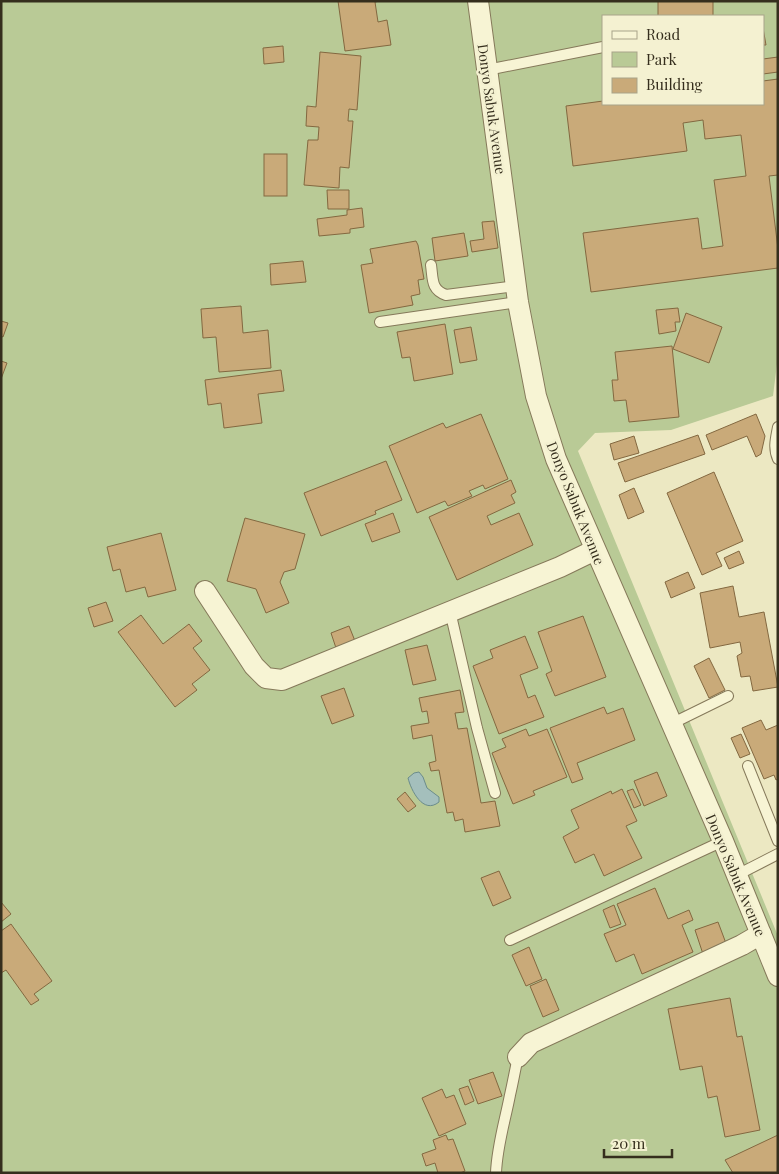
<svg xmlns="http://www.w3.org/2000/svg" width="779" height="1174" font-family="'Playfair Display',serif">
	<rect width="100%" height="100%" fill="#ece8c2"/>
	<!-- green -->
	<path fill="#b9ca96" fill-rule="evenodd" d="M1,1H778V356L773,396L671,430L595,433L578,451L778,936V1173H1ZM603,16H763V104H603Z"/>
	<!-- water -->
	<path fill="#a4bfbc" stroke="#6b8c8b" d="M419,772L423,777L427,788L439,797V802C423,815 411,790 408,778L414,773Z"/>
	<!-- building -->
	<g fill="#c9aa79" stroke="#836840">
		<path d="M338,1H380L375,2L378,22L387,20L391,45L345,51Z"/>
		<rect x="658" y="1" width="55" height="15"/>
		<path d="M763,28L766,45H763Z"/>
		<path d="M283,46L284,62L264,64L263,48Z"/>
		<path d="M320,52L361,56L357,110L349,109L348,121H353L349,168L340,167L339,188L304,185L308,140H318L319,127L306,126L307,106L316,107Z"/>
		<path d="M778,57V72L763,74V59Z"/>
		<path d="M778,79V175L769,176L778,249V268L591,292L583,233L698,218L702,249L723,246L714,180L746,176L741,135L705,139L703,120L683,123L687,151L573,166L566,106L603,101V104H763V81Z"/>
		<rect x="264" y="154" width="23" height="42"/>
		<path d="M327,190H349V209H328Z"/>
		<path d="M362,208L364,227L350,229V233L319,236L317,219L347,215V210Z"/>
		<path d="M494,221L498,248L472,252L470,241L484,239L482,222Z"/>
		<path d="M464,233L468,256L435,261L432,238Z"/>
		<path d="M416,241L418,245L424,279L418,280L420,294L411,296L413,305L369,313L361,265L373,263L370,249Z"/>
		<path d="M303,261L306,282L271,285L270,264Z"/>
		<path d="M241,306L243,333L268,330L271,368L219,372L216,337L203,338L201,309Z"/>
		<path d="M678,308L680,322H675L676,331L659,334L656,310Z"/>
		<path d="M686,313L722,327L709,363L673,349Z"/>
		<path d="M1,321L8,323L3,337L1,336Z"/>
		<path d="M445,324L453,374L414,381L410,357L402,358L397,332Z"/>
		<path d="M471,327L477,360L460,363L454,330Z"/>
		<path d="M672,346L679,417L629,422L626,400L614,401L612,380H618L615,352Z"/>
		<path d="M1,361L7,363L1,379Z"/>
		<path d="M281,370L284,391L258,394L262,423L224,428L221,403L208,405L205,380Z"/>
		<path d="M481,414L508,479L485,489L483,485L469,491L472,496L448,506L445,501L417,513L389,446L443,423L446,428Z"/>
		<path d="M756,414L765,436L761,454L756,457L747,436L712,450L706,435Z"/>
		<path d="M698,435L705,454L625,482L618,463Z"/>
		<path d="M634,436L639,453L614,460L610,444Z"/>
		<path d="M386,461L402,500L375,511L376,514L321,536L304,493Z"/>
		<path d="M714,472L743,541L716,553L722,566L702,575L667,493Z"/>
		<path d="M511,480L516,492L511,495L515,503L487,516L491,525L519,513L533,545L457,580L429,517Z"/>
		<path d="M634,488L644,512L628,519L619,495Z"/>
		<path d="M393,513L400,532L372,542L365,524Z"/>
		<path d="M245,518L305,534L295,569L284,572L280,582L289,603L266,613L256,589L227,581Z"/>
		<path d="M161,533L176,590L148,597L145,587L126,592L120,569L113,571L107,547Z"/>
		<path d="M739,551L744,563L729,569L724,558Z"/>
		<path d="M688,572L695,588L671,598L665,582Z"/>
		<path d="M733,586L739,617L764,612L778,687L753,691L750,676L741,677L737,656L742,653L740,642L710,648L700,593Z"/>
		<path d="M106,602L113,621L94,627L88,608Z"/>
		<path d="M141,615L163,644L189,624L202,641L193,648L210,670L192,684L197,690L175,707L118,632Z"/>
		<path d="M583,616L606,677L555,696L546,674L552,671L538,632Z"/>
		<path d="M349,626L355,641L336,648L331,633Z"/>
		<path d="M525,636L538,668L520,675L528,698L535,695L544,717L499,734L473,666L493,658L490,650Z"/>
		<path d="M427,645L436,680L413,685L405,650Z"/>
		<path d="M709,658L725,690L709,698L694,666Z"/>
		<path d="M344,688L354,716L332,724L321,696Z"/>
		<path d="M460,690L464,712L455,713L458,729L467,728L481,803L495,801L500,826L465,832L463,819L455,821L453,812L447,813L439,770L431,771L429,763L436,761L432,735L413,739L411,726L429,723L427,711L422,712L419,698Z"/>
		<path d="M604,707L607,714L623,708L635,740L577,763L583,779L572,783L550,728Z"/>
		<path d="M761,720L766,730L778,725V779L776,780L774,775L764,779L742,728Z"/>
		<path d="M526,729L529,736L547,729L567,777L533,791L535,795L513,804L492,753L506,747L502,739Z"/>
		<path d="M741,734L750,754L740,758L731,738Z"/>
		<path d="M657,772L667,796L644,806L634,781Z"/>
		<path d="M622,789L637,821L626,826L642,858L604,876L594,854L575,863L563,837L579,828L571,810L611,791L612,794Z"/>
		<path d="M633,789L641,805L634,808L627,791Z"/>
		<path d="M405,792L416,806L408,812L397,799Z"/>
		<path d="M499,871L511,898L493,906L481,878Z"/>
		<path d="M655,888L668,919L689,910L693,920L682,925L693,952L642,974L634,954L616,962L604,934L626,925L617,904Z"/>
		<path d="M1,902L11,914L1,922Z"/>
		<path d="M614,905L621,924L610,928L603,910Z"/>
		<path d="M718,922L727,946L703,954L695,930Z"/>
		<path d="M11,924L52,981L34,994L39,1000L31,1005L6,970L1,973V931Z"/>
		<path d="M529,947L542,979L526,986L512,955Z"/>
		<path d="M546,979L559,1010L543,1017L530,986Z"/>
		<path d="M730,998L737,1037L742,1036L760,1130L725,1137L717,1096L708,1098L702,1066L680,1070L668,1009Z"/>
		<path d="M493,1072L502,1096L478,1104L469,1080Z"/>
		<path d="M468,1086L474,1101L465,1105L459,1089Z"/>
		<path d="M442,1089L446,1098L454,1095L466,1124L439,1136L422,1098Z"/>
		<path d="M446,1135L448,1140L453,1139L465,1171L460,1173H438L435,1163L426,1166L422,1154L436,1149L433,1140Z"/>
		<path d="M778,1135V1173H733L725,1160Z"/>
	</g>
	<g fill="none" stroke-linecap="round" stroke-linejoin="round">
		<defs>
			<g id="lane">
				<path d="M487,70L603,47"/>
				<path d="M431,265C433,279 431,290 446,295L516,286"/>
				<path d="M380,322L518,302"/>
				<path d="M778,427C776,438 773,448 778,459"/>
				<path d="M450,611L477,728L495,793"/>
				<path d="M671,724L728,696"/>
				<path d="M748,766L778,841"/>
				<path d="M737,875L778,854"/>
				<path d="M510,940L723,841"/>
				<path d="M496,1173C497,1146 505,1121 510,1095C513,1082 515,1070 518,1057"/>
			</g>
			<g id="street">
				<path d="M478,1L518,302L536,396L556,459L723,841L778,976"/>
				<path d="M205,591L254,666L266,678L282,680L560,567L595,550"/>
				<path d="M518,1057L531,1043L742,945L761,934"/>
			</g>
		</defs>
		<!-- lane casing -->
		<use href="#lane" stroke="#85795a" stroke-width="12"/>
		<!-- street casing -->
		<use href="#street" stroke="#85795a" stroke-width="22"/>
		<!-- lane -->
		<use href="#lane" stroke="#f7f4d4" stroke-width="10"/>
		<!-- street -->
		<use href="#street" stroke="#f7f4d4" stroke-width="20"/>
	</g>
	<g text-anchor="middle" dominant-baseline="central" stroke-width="5" stroke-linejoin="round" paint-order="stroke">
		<!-- street labels -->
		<g font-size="14" fill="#352e1d" stroke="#f4f1d1">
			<text transform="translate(492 109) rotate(82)">Donyo Sabuk Avenue</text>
			<text transform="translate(576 503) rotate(68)">Donyo Sabuk Avenue</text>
			<text transform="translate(736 875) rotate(67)">Donyo Sabuk Avenue</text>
		</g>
	</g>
	<!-- border -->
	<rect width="779" height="1174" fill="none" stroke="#352e1d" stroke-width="5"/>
	<!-- legend -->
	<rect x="602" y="15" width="162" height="90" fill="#f4f1d1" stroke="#a8a389"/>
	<rect x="612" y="31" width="25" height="8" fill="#f7f4d4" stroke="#a8a389"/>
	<text x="646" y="40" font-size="15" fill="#352e1d">Road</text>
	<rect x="612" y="52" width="25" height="15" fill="#b9ca96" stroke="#a8a389"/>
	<text x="646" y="65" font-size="15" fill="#352e1d">Park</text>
	<rect x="612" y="78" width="25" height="15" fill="#c9aa79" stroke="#a8a389"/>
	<text x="646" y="90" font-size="15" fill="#352e1d">Building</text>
	<!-- scale -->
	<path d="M604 1149v8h68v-8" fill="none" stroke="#352e1d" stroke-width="2.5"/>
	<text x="612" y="1149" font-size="15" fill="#352e1d" stroke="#f4f1d1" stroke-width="4" paint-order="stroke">20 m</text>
</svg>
